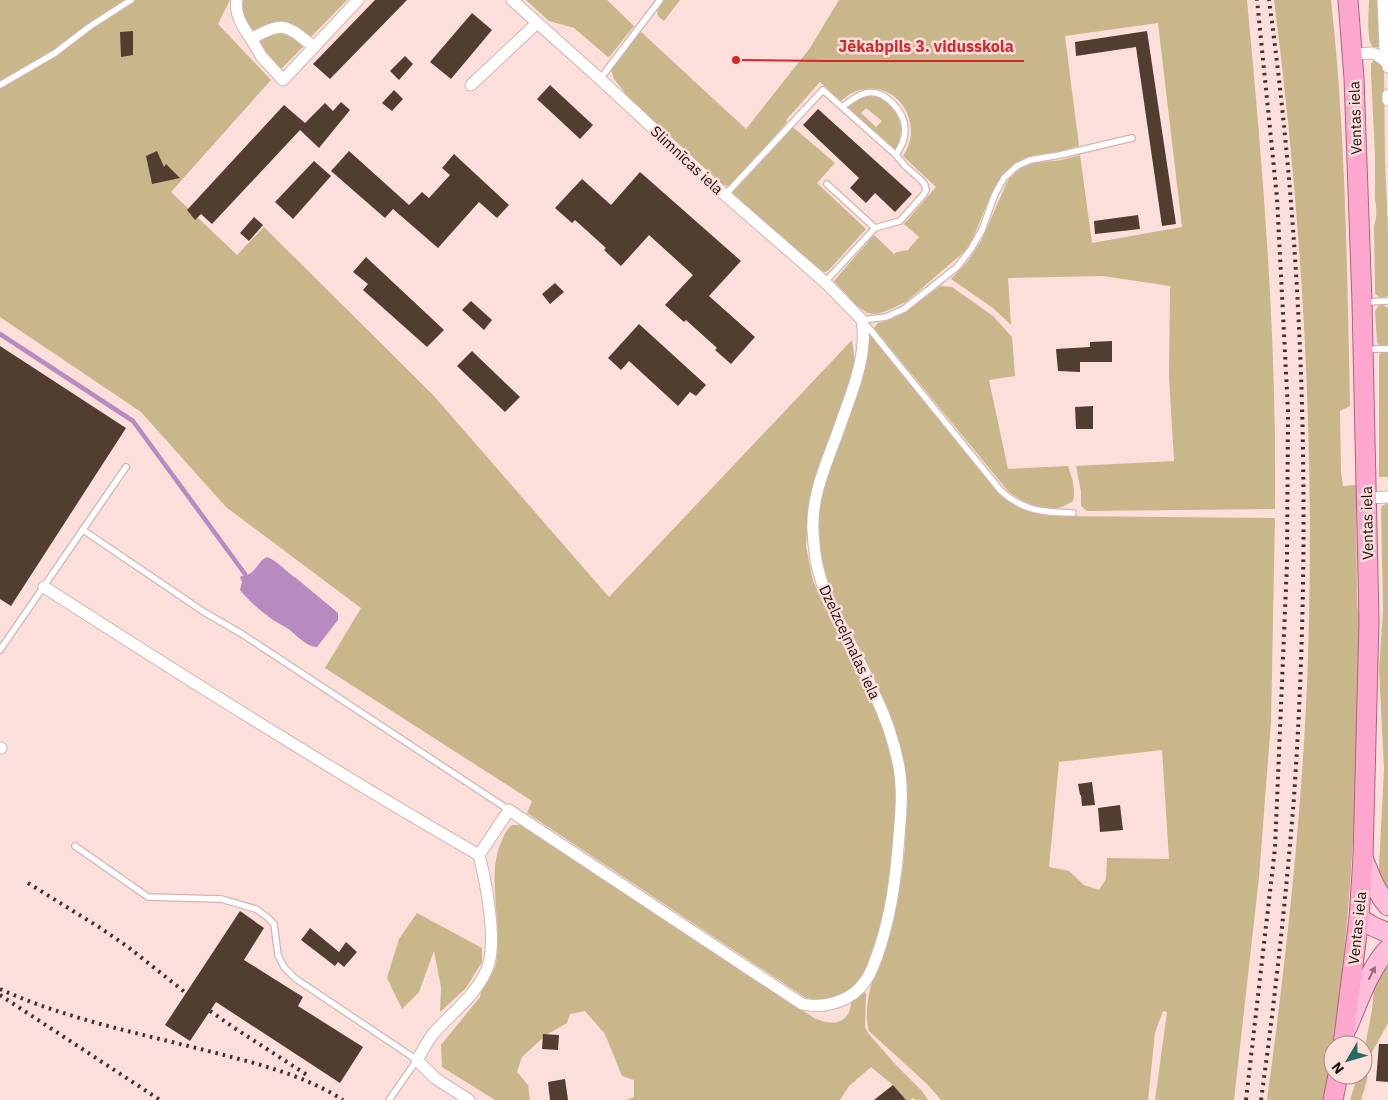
<svg xmlns="http://www.w3.org/2000/svg" width="1388" height="1100" font-family="'IBM Plex Sans',sans-serif">
	<rect width="100%" height="100%" fill="#fcdedb"/>
	<!-- green -->
	<g fill="#c9b68b" fill-rule="evenodd">
		<path d="M0,0H230L218,24L271,80L171,192L237,255L264,227L433,395L609,597L852,340L855,362L846,398L809,508L806,547L813,581L831,619L859,671L870,694L888,743L894,770L897,799L893,837L891,878L889,882L881,924L864,974L857,984L848,991L833,998L820,1000L806,998L527,813L532,801L325,668L361,608L226,507L141,412L0,317Z"/>
		<path d="M241,0H347L312,36H308C301,26 287,20 275,23C269,25 262,30 256,30C251,30 248,27 245,24Z"/>
		<path d="M526,0H607L634,26L610,56L608,57L574,28L549,21Z"/>
		<path d="M663,0H680L664,21L658,16L657,12Z"/>
		<path d="M839,0H1247C1263,169 1277,339 1275,509L1087,511L1081,506V492L1076,466L1174,461L1169,376L1170,286L1103,276L1008,278L1011,325L993,308L951,279L968,261L981,241L1008,180L1021,168L1034,163L1061,160L1080,155L1092,243L1182,227L1158,23L1065,36L1079,146L1057,152L1035,155L1021,161L1005,172L999,180L992,192L973,238L965,251L906,302L884,312L875,314L867,313L856,305L834,281L874,235L894,254L897,252L908,250L919,237L904,224L936,187L903,156C907,150 910,142 911,135C913,103 884,79 854,92C849,94 845,98 841,101L820,82L786,120L787,122L739,177L731,184L727,186L722,184L633,103L614,79L611,70L640,31L746,129L810,48Z"/>
		<path d="M1274,0H1331C1346,135 1347,271 1350,406L1340,411L1341,472L1343,486L1356,485L1357,603L1359,617C1359,733 1355,849 1343,965C1339,1010 1331,1055 1324,1100H1267C1287,953 1303,806 1308,658C1315,438 1302,218 1274,0Z"/>
		<path d="M1369,0H1377L1380,30L1379,46L1377,48C1376,47 1374,47 1373,47C1366,41 1369,9 1369,0Z"/>
		<path d="M284,30L303,47L281,69C270,64 265,54 260,43C264,34 275,33 284,30Z"/>
		<path d="M1374,60L1381,63L1384,69L1385,161L1388,231V296L1381,298L1375,294V290L1374,226C1377,217 1377,208 1375,200V156L1371,72V64Z"/>
		<path d="M866,96C898,95 908,125 896,150L847,107L855,101ZM866,108L882,121L876,127L861,113Z"/>
		<path d="M793,127L835,163L817,183L866,229L828,271L825,272L821,271L734,197L733,192Z"/>
		<path d="M940,286L952,287L993,316L1012,337L1015,376L989,380L1008,469L1068,466C1072,478 1076,489 1073,501C1068,504 1063,507 1058,508C1039,511 1022,502 1008,491L874,328L878,323C902,319 922,299 940,286Z"/>
		<path d="M1379,305H1383L1388,308V347L1380,346L1377,342L1375,311Z"/>
		<path d="M869,334L875,339L1000,493C1016,509 1033,514 1055,516L1275,518L1271,721L1259,877L1234,1100H1155L1167,1012L1163,1011L1155,1033L1148,1100H941L928,1085L869,1031C860,1000 882,954 891,924C895,910 899,894 901,879C906,852 906,823 906,795L851,629L840,614L833,599L821,563L816,526L819,507ZM1162,750L1169,859L1107,858L1106,879L1099,890L1084,885L1069,871L1049,867L1059,762Z"/>
		<path d="M1382,352L1388,353V477H1379V355Z"/>
		<path d="M1388,503V894L1379,874V867L1384,769L1379,669L1383,610L1381,510L1382,506Z"/>
		<path d="M512,825H520L541,836L814,1018C826,1023 842,1027 849,1012C851,1009 850,1004 852,1001C854,997 860,993 863,989L866,994L865,1027L868,1033L895,1064L922,1091L928,1100H915L913,1098L910,1100H906L893,1085L871,1067L849,1086L840,1100H626L634,1097V1080L622,1076L605,1034L585,1011L570,1014L567,1023L546,1035L522,1057L517,1072L528,1085L530,1100H495L442,1067L441,1045L480,997C481,984 494,976 496,963C499,946 498,926 496,909C495,886 492,867 500,845C503,837 506,830 512,825Z"/>
		<path d="M417,913L482,948V962L466,988L440,1012L441,987L434,951L419,992L402,1009L387,978L399,939Z"/>
		<path d="M1388,959V1023L1369,1058L1367,1080L1361,1100H1350L1358,1075H1363V1057L1372,1010L1374,988L1378,976Z"/>
	</g>
	<!-- water -->
	<path fill="#b78ac0" d="M267,557C278,561 286,572 296,578L338,613V620L317,647C306,647 296,634 287,628C283,625 277,623 273,620C263,613 248,600 240,590L242,582L240,577C245,574 248,576 252,572C258,567 260,560 267,557Z"/>
	<g fill="none" stroke-linecap="round" stroke-linejoin="round">
		<!-- stream -->
		<path stroke="#b78ac0" stroke-width="4.5" d="M0,334L133,421L245,574"/>
	</g>
	<!-- building -->
	<g fill="#513e31">
		<path d="M375,0H407L330,79L313,64Z"/>
		<path d="M472,13L492,30L451,79L430,62Z"/>
		<path d="M133,31V55L121,57L120,32Z"/>
		<path d="M1147,31L1176,224L1162,226L1136,47L1076,56L1075,42Z"/>
		<path d="M405,56L413,64L399,80L390,71Z"/>
		<path d="M550,85L593,125L580,139L537,99Z"/>
		<path d="M394,90L403,99L392,111L382,103Z"/>
		<path d="M341,102L350,110L319,148L300,130L212,224L201,214L195,220L187,210L284,105L305,123L325,103L333,111Z"/>
		<path d="M818,109L912,194L895,212L875,193L866,203L850,188L859,178L803,125Z"/>
		<path d="M157,151L164,167L166,164L180,178L152,184L146,156Z"/>
		<path d="M349,151L409,205L422,192L429,198L450,175L442,168L454,154L509,205L497,218L479,202L438,248L393,209L385,218L331,171Z"/>
		<path d="M314,161L331,176L293,219L275,202Z"/>
		<path d="M640,172L741,261L709,296L755,337L731,364L715,350L717,348L686,320L684,322L665,305L693,275L649,235L621,266L604,250L606,248L575,220L572,223L555,208L582,179L611,205Z"/>
		<path d="M1138,215L1140,229L1095,234L1094,221Z"/>
		<path d="M254,217L263,225L249,241L240,233Z"/>
		<path d="M366,257L444,330L427,347L363,290L368,284L353,272Z"/>
		<path d="M555,283L564,292L550,304L542,294Z"/>
		<path d="M471,301L492,320L484,330L462,310Z"/>
		<path d="M639,324L706,385L696,396L690,392L678,406L629,361L621,370L608,358Z"/>
		<path d="M1112,341V362H1080V372L1058,371L1056,349L1090,347V342Z"/>
		<path d="M0,346L126,428L11,606L0,599Z"/>
		<path d="M472,351L520,397L505,412L457,366Z"/>
		<path d="M1093,406V429H1076L1075,407Z"/>
		<path d="M1092,782L1095,805L1082,806L1081,795H1080L1078,784Z"/>
		<path d="M1120,805L1123,830L1100,832L1098,808Z"/>
		<path d="M240,911L264,928L244,960L303,997L298,1006L363,1047L340,1083L216,1002L190,1041L165,1025Z"/>
		<path d="M310,928L339,952L346,942L357,952L344,967L338,962L335,966L301,940Z"/>
		<path d="M543,1034L559,1035L558,1050L542,1049Z"/>
		<path d="M1379,1044H1388V1082L1376,1081Z"/>
		<path d="M565,1079L568,1100H550L548,1082Z"/>
		<path d="M893,1085L906,1100H874Z"/>
	</g>
	<g fill="none" stroke-linecap="round" stroke-linejoin="round">
		<defs>
			<g id="service">
				<path d="M600,79L660,0"/>
				<path d="M0,85L55,53L89,27L131,0"/>
				<path d="M827,184L875,228"/>
				<path d="M725,195L823,90L842,107C849,102 857,95 866,93C885,89 905,112 905,130C905,140 901,146 896,155"/>
				<path d="M825,282L875,228L900,221L924,194L926,190L925,185L921,180L905,166L896,155L842,107"/>
				<path d="M1365,302L1388,301"/>
				<path d="M862,320L886,317L904,309L957,267L971,249L982,230L995,194L1004,178L1017,166L1030,160L1060,155L1132,138"/>
				<path d="M864,322L1001,491C1024,512 1044,512 1073,513"/>
				<path d="M1365,349H1388"/>
				<path d="M83,530L204,612L242,634L509,810"/>
				<path d="M0,650L126,467"/>
				<path d="M75,846L148,897L221,899L256,909L267,917L274,924L278,955L284,967L296,979L417,1060L389,1100"/>
			</g>
			<g id="minor">
				<path d="M237,0C234,15 243,27 251,39C284,20 286,25 314,47L358,0"/>
				<path d="M1383,0L1385,47L1388,67"/>
				<path d="M251,39L262,57L283,80L314,47"/>
				<path d="M1352,54L1372,53L1377,55L1388,63"/>
				<path d="M471,85L537,23"/>
				<path d="M1388,95V100"/>
				<path d="M1367,498L1388,497"/>
				<path d="M44,587C187,679 331,770 479,855"/>
				<path d="M0,748H1"/>
				<path d="M469,1100L435,1078L417,1060C422,1052 427,1042 433,1034C451,1013 476,996 487,969C498,944 486,882 479,855L509,810L802,1004C825,1009 853,1001 866,980C871,973 874,964 877,956C891,917 896,877 899,836C901,813 903,790 899,767C894,741 885,715 873,691C863,667 851,645 839,622C832,607 824,592 820,576C815,562 814,546 813,531C811,492 830,456 842,420C850,398 862,367 863,343C864,335 863,327 862,320L825,282L725,195L600,79L512,0"/>
			</g>
			<g id="primary">
				<path d="M1363,858C1370,875 1376,892 1388,906"/>
				<path d="M1359,918L1372,926L1388,933"/>
				<path d="M1347,1028C1358,1003 1369,969 1388,949"/>
			</g>
			<g id="trunk">
				<path d="M1343,1045L1359,918L1363,858L1369,620L1362,302L1354,78L1348,0"/>
				<path d="M1333,1100L1338,1075"/>
			</g>
		</defs>
		<!-- service casing -->
		<use href="#service" stroke="#d2b5b2" stroke-width="8"/>
		<!-- minor casing -->
		<use href="#minor" stroke="#d2b5b2" stroke-width="13"/>
		<!-- primary casing -->
		<use href="#primary" stroke="#ad6382" stroke-width="21"/>
		<!-- trunk casing -->
		<use href="#trunk" stroke="#ad6382" stroke-width="21"/>
		<!-- service -->
		<use href="#service" stroke="#fff" stroke-width="5.5"/>
		<!-- minor -->
		<use href="#minor" stroke="#fff" stroke-width="11"/>
		<!-- primary -->
		<use href="#primary" stroke="#febdda" stroke-width="19"/>
		<!-- trunk -->
		<use href="#trunk" stroke="#fea7ce" stroke-width="19"/>
		<!-- rail -->
		<g stroke="#3e3130" stroke-width="4" stroke-dasharray="2.5 5" stroke-linecap="butt">
			<path d="M28,883L102,929L128,947L186,993"/>
			<path d="M0,989C66,1019 138,1033 208,1051C255,1063 302,1074 343,1100"/>
			<path d="M0,995L160,1100"/>
			<path d="M210,1011L236,1029L307,1075"/>
			<path d="M1246,1100L1275,848L1287,563L1288,411L1277,198L1257,0"/>
			<path d="M1261,1100C1275,999 1286,898 1294,797C1312,532 1305,263 1269,0"/>
		</g>
	</g>
	<!-- one-way arrows -->
	<defs><path id="oneway-solid" d="M-6-.8H1V-3.2L6.5 0L1 3.2V.8H-6Z" transform="scale(1.25)"/></defs>
	<use fill="#966e7e" href="#oneway-solid" transform="translate(1372 973) rotate(-63)"/>
	<g text-anchor="middle" dominant-baseline="central" stroke-width="5" stroke-linejoin="round" paint-order="stroke">
		<!-- street labels -->
		<g font-size="15" fill="#180e0e" stroke="#fcdedb">
			<text transform="translate(1355 118) rotate(-92)">Ventas iela</text>
			<text transform="translate(687 160) rotate(43)">Slimnīcas iela</text>
			<text transform="translate(1367 523) rotate(-91)">Ventas iela</text>
			<text transform="translate(850 642) rotate(65)">Dzelzceļmalas iela</text>
			<text transform="translate(1357 928) rotate(-84)">Ventas iela</text>
		</g>
	</g>
	<!-- callouts -->
	<path fill="none" stroke="#d62828" stroke-width="2" d="M736 60L828 61H1024"/>
	<circle fill="#d62828" stroke="#fcdedb" stroke-width="2" cx="736" cy="60" r="5"/>
	<g font-size="16" text-anchor="middle" font-weight="bold" fill="#d62828" stroke="#fcdedb" stroke-width="5" stroke-linejoin="round" paint-order="stroke">
		<text x="926" y="52">Jēkabpils 3. vidusskola</text>
	</g>
	<!-- north arrow -->
	<g transform="translate(1348 1060) rotate(232)"><circle r="24" fill="#fcdedb" stroke="#a18b89"/>
	<path d="M0-4L9 19L0 12L-9 19Z" fill="#246c62"/>
	<text y="-8" font-size="14" font-weight="bold" text-anchor="middle" fill="#180e0e">N</text>
	</g>
</svg>
